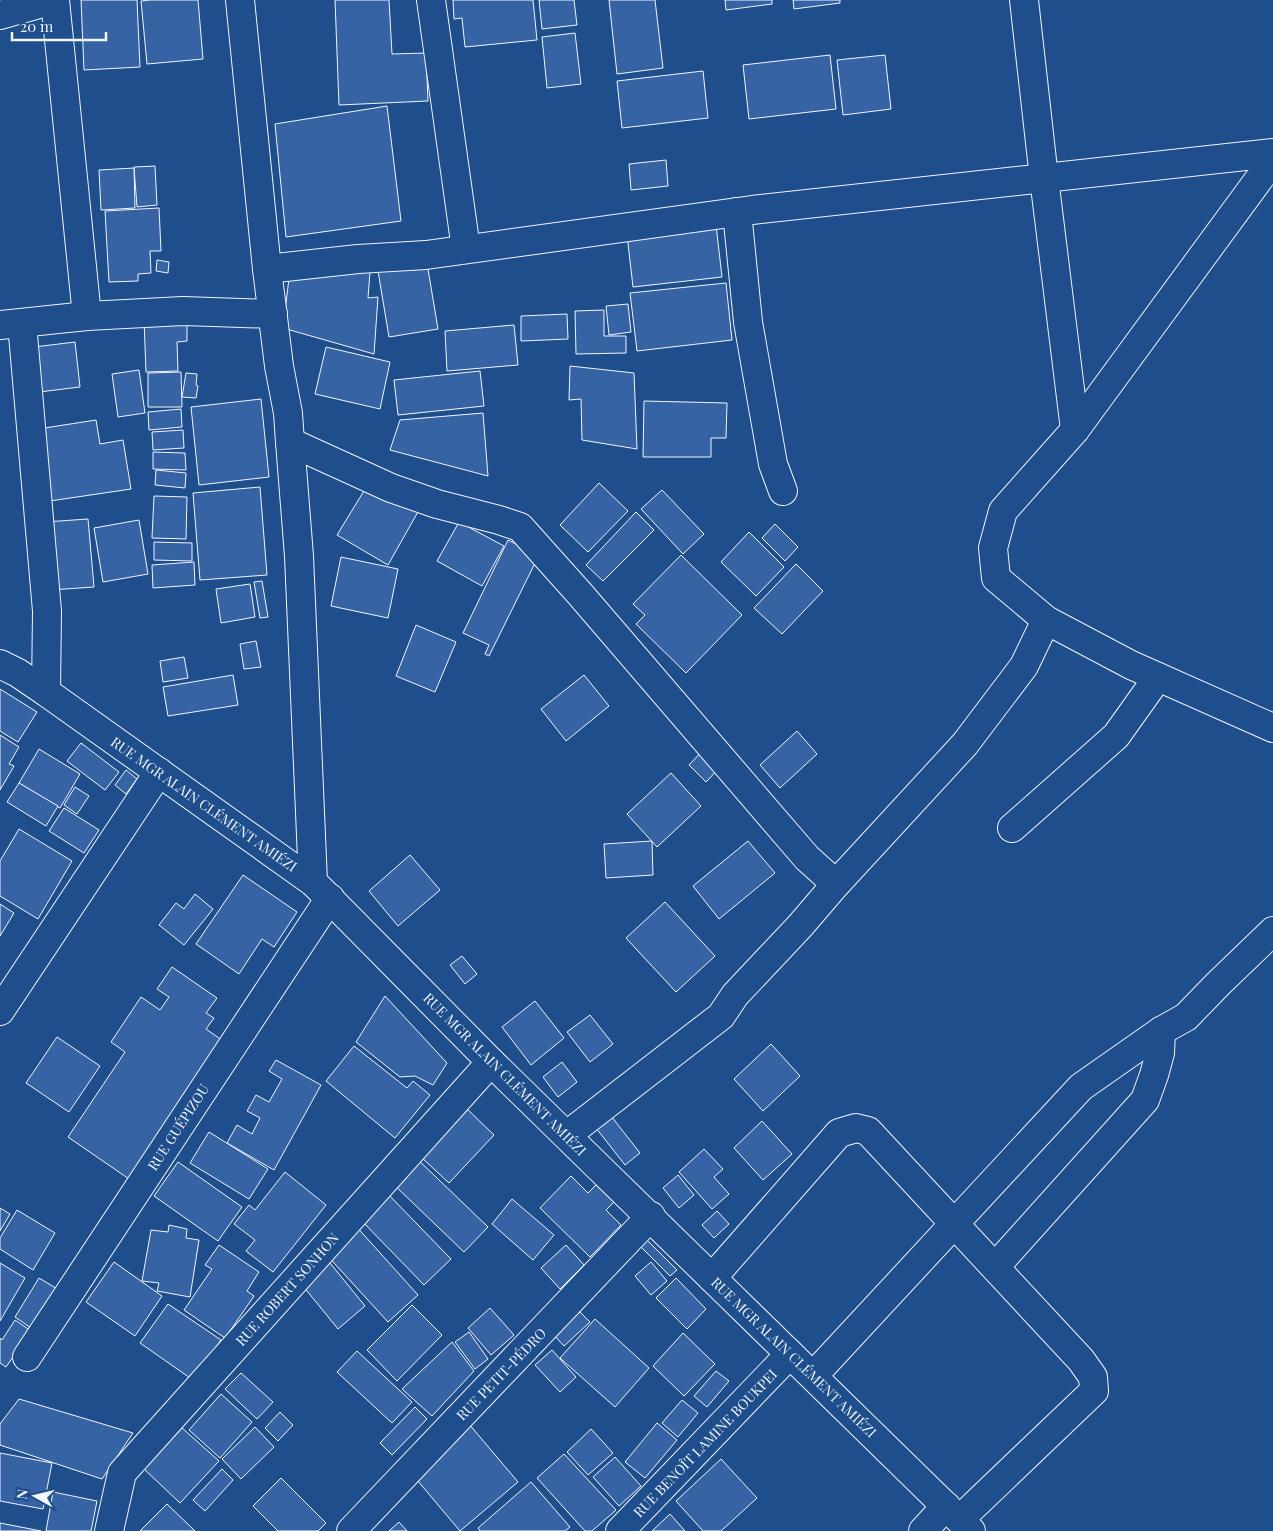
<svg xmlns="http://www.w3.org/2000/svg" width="1273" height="1531" font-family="'Playfair Display',serif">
	<rect width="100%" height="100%" fill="#1f4e8c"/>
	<!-- building -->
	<g fill="#3563a3" stroke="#f2f6ff">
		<path d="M81,0H137L140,67L84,70Z"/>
		<path d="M150,0H198L203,59L147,64L141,1Z"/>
		<path d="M335,0H389L392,54L426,53L428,101L339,105Z"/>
		<path d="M453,0H533L537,40L465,47L462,18L454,19Z"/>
		<path d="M539,0H574L577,25L542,29Z"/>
		<path d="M609,0H655L663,68L617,74Z"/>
		<path d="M725,0H772V4L726,10Z"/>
		<path d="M793,0H840V3L794,9Z"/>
		<path d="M575,33L581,84L547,88L542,37Z"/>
		<path d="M830,55L836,109L749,119L743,65Z"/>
		<path d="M885,55L891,109L843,115L837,60Z"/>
		<path d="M703,71L708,118L622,128L617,81Z"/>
		<path d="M387,106L401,221L286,237L275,124Z"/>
		<path d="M666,160L668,186L631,190L629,164Z"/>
		<path d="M155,166L157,205L137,207L134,167Z"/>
		<path d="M134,168L135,208L101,210L99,170Z"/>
		<path d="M159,208L161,251H150L151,273L138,274V281L109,282L105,211Z"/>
		<path d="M716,225L722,277L633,287L627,235Z"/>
		<path d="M157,260L169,262L168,273L156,271Z"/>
		<path d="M427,263L438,329L389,337L378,271Z"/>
		<path d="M370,272L368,298L378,297L374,354L283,328L289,278Z"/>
		<path d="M726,283L732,340L637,351L630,293Z"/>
		<path d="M628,304L631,332L609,335L606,306Z"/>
		<path d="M604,310V336H626V353L576,354L575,311Z"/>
		<path d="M567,314L568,339L521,341V316Z"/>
		<path d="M187,318V341L177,342L178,371L146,372L144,320Z"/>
		<path d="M514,325L518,365L447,371L445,331Z"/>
		<path d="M75,342L80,387L39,392L34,347Z"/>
		<path d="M326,347L390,362L380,409L315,394Z"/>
		<path d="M570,366L634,373L637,449L582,440L581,399L569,400Z"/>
		<path d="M139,370L145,413L118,417L112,374Z"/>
		<path d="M480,371L484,406L398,415L394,380Z"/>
		<path d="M181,372L182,407H148V373Z"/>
		<path d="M186,373L197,374L196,385L198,386L196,398L182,397Z"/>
		<path d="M261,399L269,477L199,485L191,407Z"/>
		<path d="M644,401L727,403L726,438H711V457H643Z"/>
		<path d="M181,409L182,427L149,430L148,412Z"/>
		<path d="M483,413L488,476L390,450L400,420Z"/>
		<path d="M96,420L100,444L123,440L131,489L50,501L38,429Z"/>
		<path d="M183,430L184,448L153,450L152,432Z"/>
		<path d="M153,452L185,453L186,470L153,469Z"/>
		<path d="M156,470L186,473L185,488L155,485Z"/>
		<path d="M370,481L419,510L388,565L337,535Z"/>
		<path d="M599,483L628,511L588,552L560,525Z"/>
		<path d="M260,487L267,575L200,580L193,493Z"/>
		<path d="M662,490L704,534L683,554L641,509Z"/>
		<path d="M154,496L187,497L186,539L152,538Z"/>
		<path d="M636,512L654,530L603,581L586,565Z"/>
		<path d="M88,519L94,587L50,590L45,522Z"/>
		<path d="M139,520L148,574L103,582L94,528Z"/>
		<path d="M459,522L504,546L482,586L437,561Z"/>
		<path d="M775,524L798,547L785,561L762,538Z"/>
		<path d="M749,532L784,567L756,596L721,562Z"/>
		<path d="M508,540L539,555L489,656L485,654L489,645L463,633Z"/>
		<path d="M154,542L192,543V561L154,560Z"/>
		<path d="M681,555L742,615L686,673L636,624L645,615L633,604Z"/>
		<path d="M341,557L398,569L388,618L331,606Z"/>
		<path d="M194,562L195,585L153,588L152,565Z"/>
		<path d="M796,564L823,591L782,634L754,608Z"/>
		<path d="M262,581L268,617L260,618L254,582Z"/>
		<path d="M250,584L255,617L221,623L216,589Z"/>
		<path d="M416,625L456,642L435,692L396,676Z"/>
		<path d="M256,641L261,667L244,669L240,644Z"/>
		<path d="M184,657L188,678L163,682L160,661Z"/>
		<path d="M233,675L238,705L168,716L163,687Z"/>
		<path d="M584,675L609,706L566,741L541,709Z"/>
		<path d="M0,689L37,712L18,742L0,731Z"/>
		<path d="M797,731L817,754L780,788L760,765Z"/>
		<path d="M0,735L19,747L9,764L14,766L0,790Z"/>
		<path d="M81,743L119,772L105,790L67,761Z"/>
		<path d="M705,748L723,764L706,782L689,765Z"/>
		<path d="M39,749L80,774L60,808L19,783Z"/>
		<path d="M126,770L137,779L126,794L115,785Z"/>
		<path d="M671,773L701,806L657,847L627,814Z"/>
		<path d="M19,783L58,806L46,826L7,802Z"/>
		<path d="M75,787L89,796L77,814L64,805Z"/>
		<path d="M64,808L99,830L84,853L49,831Z"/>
		<path d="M19,829L72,861L38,919L0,896V861Z"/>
		<path d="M652,841L653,875L606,878L604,844Z"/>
		<path d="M748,841L775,873L719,919L693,886Z"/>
		<path d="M410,855L440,890L398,926L369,891Z"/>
		<path d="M243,875L297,912L274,947L262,939L239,974L196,944Z"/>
		<path d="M195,894L213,909L184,945L159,925L176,903L184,909Z"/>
		<path d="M665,902L715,956L676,992L626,938Z"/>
		<path d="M0,904L14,913L0,936Z"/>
		<path d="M462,956L477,974L465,984L450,965Z"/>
		<path d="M172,967L217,998L206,1013L214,1018L206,1029L226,1043L132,1181L68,1137L125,1052L111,1042L141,997L160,1010L169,997L157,989Z"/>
		<path d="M385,996L447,1063L433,1085L415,1076L400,1077L356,1042Z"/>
		<path d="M535,1001L564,1038L531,1065L502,1027Z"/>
		<path d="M590,1015L613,1044L590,1062L567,1032Z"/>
		<path d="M57,1037L100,1066L69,1112L26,1083Z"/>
		<path d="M771,1044L800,1076L763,1111L734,1079Z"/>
		<path d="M354,1046L407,1088L413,1081L430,1095L395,1138L326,1081Z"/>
		<path d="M276,1060L321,1085L274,1170L227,1143L237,1125L252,1134L260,1118L247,1111L256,1095L269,1102L282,1079L269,1071Z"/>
		<path d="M562,1062L577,1082L558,1097L543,1077Z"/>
		<path d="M465,1107L494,1135L449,1183L420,1156Z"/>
		<path d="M611,1116L640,1153L625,1165L596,1128Z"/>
		<path d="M762,1121L792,1154L763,1180L734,1148Z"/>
		<path d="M209,1132L268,1169L249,1199L190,1163Z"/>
		<path d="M704,1149L723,1169L714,1177L729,1194L712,1209L679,1172Z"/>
		<path d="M412,1154L488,1227L464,1252L388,1179Z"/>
		<path d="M178,1162L242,1207L218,1241L154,1196Z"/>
		<path d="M285,1172L326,1205L273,1272L246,1251L255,1240L234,1224L249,1205L255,1210Z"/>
		<path d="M678,1175L694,1195L679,1208L663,1188Z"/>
		<path d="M571,1176L588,1193L596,1185L614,1202L606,1210L621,1225L590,1257L540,1208Z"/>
		<path d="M385,1191L451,1259L424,1285L358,1217Z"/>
		<path d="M512,1199L554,1235L533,1260L492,1224Z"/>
		<path d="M0,1208L10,1214L0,1231Z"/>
		<path d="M17,1210L55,1233L33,1270L0,1249V1238Z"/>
		<path d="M717,1211L729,1224L714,1238L702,1225Z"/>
		<path d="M354,1224L418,1295L388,1322L324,1252Z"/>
		<path d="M169,1225L187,1229L186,1238L199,1240L190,1297L157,1291L159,1283L142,1281L151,1230L168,1232Z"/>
		<path d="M645,1238L677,1270L670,1276L639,1245Z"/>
		<path d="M219,1245L259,1272L247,1291L254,1296L225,1338L184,1310L212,1269L205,1265Z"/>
		<path d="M566,1245L584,1265L560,1289L541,1268Z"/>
		<path d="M114,1262L162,1296L135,1336L86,1302Z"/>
		<path d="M651,1262L667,1281L651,1295L635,1276Z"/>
		<path d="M0,1263L25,1278L0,1321Z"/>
		<path d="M330,1263L365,1306L338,1329L303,1286Z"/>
		<path d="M39,1278L59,1290L34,1330L15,1317Z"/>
		<path d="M676,1278L706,1309L687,1329L656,1298Z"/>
		<path d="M168,1304L221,1340L193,1380L140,1343Z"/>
		<path d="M412,1305L442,1335L397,1381L367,1350Z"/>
		<path d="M490,1308L514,1335L491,1355L468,1328Z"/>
		<path d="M578,1310L590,1322L564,1346L552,1333Z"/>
		<path d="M595,1319L649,1368L615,1407L560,1358Z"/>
		<path d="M15,1320L34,1333L17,1351L6,1367L0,1363V1338L2,1340Z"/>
		<path d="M469,1332L488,1359L475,1369L455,1342Z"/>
		<path d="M683,1333L715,1364L684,1396L653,1366Z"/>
		<path d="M452,1342L474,1371L432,1416L402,1389Z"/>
		<path d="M552,1350L576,1377L560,1392L535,1365Z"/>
		<path d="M357,1351L412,1402L392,1423L337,1372Z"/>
		<path d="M716,1371L729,1381L707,1407L694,1396Z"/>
		<path d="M241,1373L273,1402L257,1419L225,1389Z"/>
		<path d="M221,1394L252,1422L220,1458L189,1430Z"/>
		<path d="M19,1399L133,1433L102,1479L0,1445V1424Z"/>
		<path d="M682,1400L698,1413L678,1437L662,1423Z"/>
		<path d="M415,1407L427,1419L392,1455L380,1443Z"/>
		<path d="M280,1412L293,1425L278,1441L265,1428Z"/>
		<path d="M657,1423L677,1440L645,1478L625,1462Z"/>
		<path d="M469,1424L518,1482L460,1531L412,1474Z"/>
		<path d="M255,1427L274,1447L241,1479L222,1459Z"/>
		<path d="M182,1428L219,1461L180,1503L144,1469Z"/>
		<path d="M591,1429L613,1453L588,1475L567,1452Z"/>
		<path d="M0,1453L52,1463L43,1509L0,1501Z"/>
		<path d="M564,1454L616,1510L592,1531H585L537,1478Z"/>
		<path d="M615,1457L641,1486L619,1506L593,1477Z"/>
		<path d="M721,1459L757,1498L721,1531H703L676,1501Z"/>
		<path d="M222,1469L233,1480L205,1511L193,1500Z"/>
		<path d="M281,1478L326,1523L318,1531H278L253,1506Z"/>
		<path d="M531,1482L570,1527L565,1531H480L478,1528Z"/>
		<path d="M53,1492L97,1501L91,1531H46Z"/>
		<path d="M167,1504L195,1531H140Z"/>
		<path d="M670,1514L685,1531H652Z"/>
		<path d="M399,1522L407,1531H389Z"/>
		<path d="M0,1523L41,1531H0Z"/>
	</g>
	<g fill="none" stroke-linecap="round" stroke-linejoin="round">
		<defs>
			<g id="minor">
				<path d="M55,0L87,316"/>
				<path d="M240,0L267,269L279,366L288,413L290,442L299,556L313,882"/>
				<path d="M431,0L466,249"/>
				<path d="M1024,0L1044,178L1075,430"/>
				<path d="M0,15L53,0"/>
				<path d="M1273,160L1075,430L1003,511L993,548L996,578L1046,620L1131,665L1273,728"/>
				<path d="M737,212L748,322L773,464L783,491"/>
				<path d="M267,269L358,259L426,255L752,210L1273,153"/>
				<path d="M22,323L47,611L46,692"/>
				<path d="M0,325L87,316L183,311L273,314"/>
				<path d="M290,442L391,488L437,504L499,520L520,527L580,594L807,858L836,884L965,744L1024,666L1046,620"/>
				<path d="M0,664L18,673L46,692L313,882L491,1062L971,1531"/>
				<path d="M1012,828L1116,736L1158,677"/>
				<path d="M0,1011L159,772"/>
				<path d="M567,1135L721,1016L735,995L800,926L836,884"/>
				<path d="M995,1267L1145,1100L1154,1075L1160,1053L1161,1031"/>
				<path d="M712,1278L839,1133L856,1128L868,1131L1081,1360L1093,1377L1094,1391L960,1519"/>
				<path d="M27,1357L330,898"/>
				<path d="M813,1376L1081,1087L1161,1031L1186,1017L1218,984L1273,931"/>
				<path d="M109,1531L122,1473L491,1062"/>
				<path d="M351,1531L651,1216"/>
				<path d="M620,1531L790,1354"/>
				<path d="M923,1531L946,1506"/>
			</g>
		</defs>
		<!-- minor casing -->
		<use href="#minor" stroke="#f2f6ff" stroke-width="30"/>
		<!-- minor -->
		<use href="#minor" stroke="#1f4e8c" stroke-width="28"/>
	</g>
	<g text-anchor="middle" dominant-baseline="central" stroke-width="4" stroke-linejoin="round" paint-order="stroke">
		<!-- street labels -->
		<g font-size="14" fill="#f2f6ff" stroke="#1f4e8c">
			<text transform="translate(204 804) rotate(35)">RUE MGR ALAIN CLÉMENT AMIÉZI</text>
			<text transform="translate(505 1074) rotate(45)">RUE MGR ALAIN CLÉMENT AMIÉZI</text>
			<text transform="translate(178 1127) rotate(-57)">RUE GUÉPIZOU</text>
			<text transform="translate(287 1289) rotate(-48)">RUE ROBERT SONHON</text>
			<text transform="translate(794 1357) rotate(44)">RUE MGR ALAIN CLÉMENT AMIÉZI</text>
			<text transform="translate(501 1374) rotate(-46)">RUE PETIT-PÉDRO</text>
			<text transform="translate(705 1443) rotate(-46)">RUE BENOÎT LAMINE BOUKPEI</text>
		</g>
	</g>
	<!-- north arrow -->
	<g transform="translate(35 1496) rotate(278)" stroke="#1f4e8c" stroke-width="4" paint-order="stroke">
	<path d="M0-4L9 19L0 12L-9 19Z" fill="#f2f6ff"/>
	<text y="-8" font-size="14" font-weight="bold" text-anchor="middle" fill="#f2f6ff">N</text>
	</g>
	<!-- scale -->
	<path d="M12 32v8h94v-8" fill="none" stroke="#f2f6ff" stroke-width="2.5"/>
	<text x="20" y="32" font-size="15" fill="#f2f6ff" stroke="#1f4e8c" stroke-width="4" paint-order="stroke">20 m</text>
</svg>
